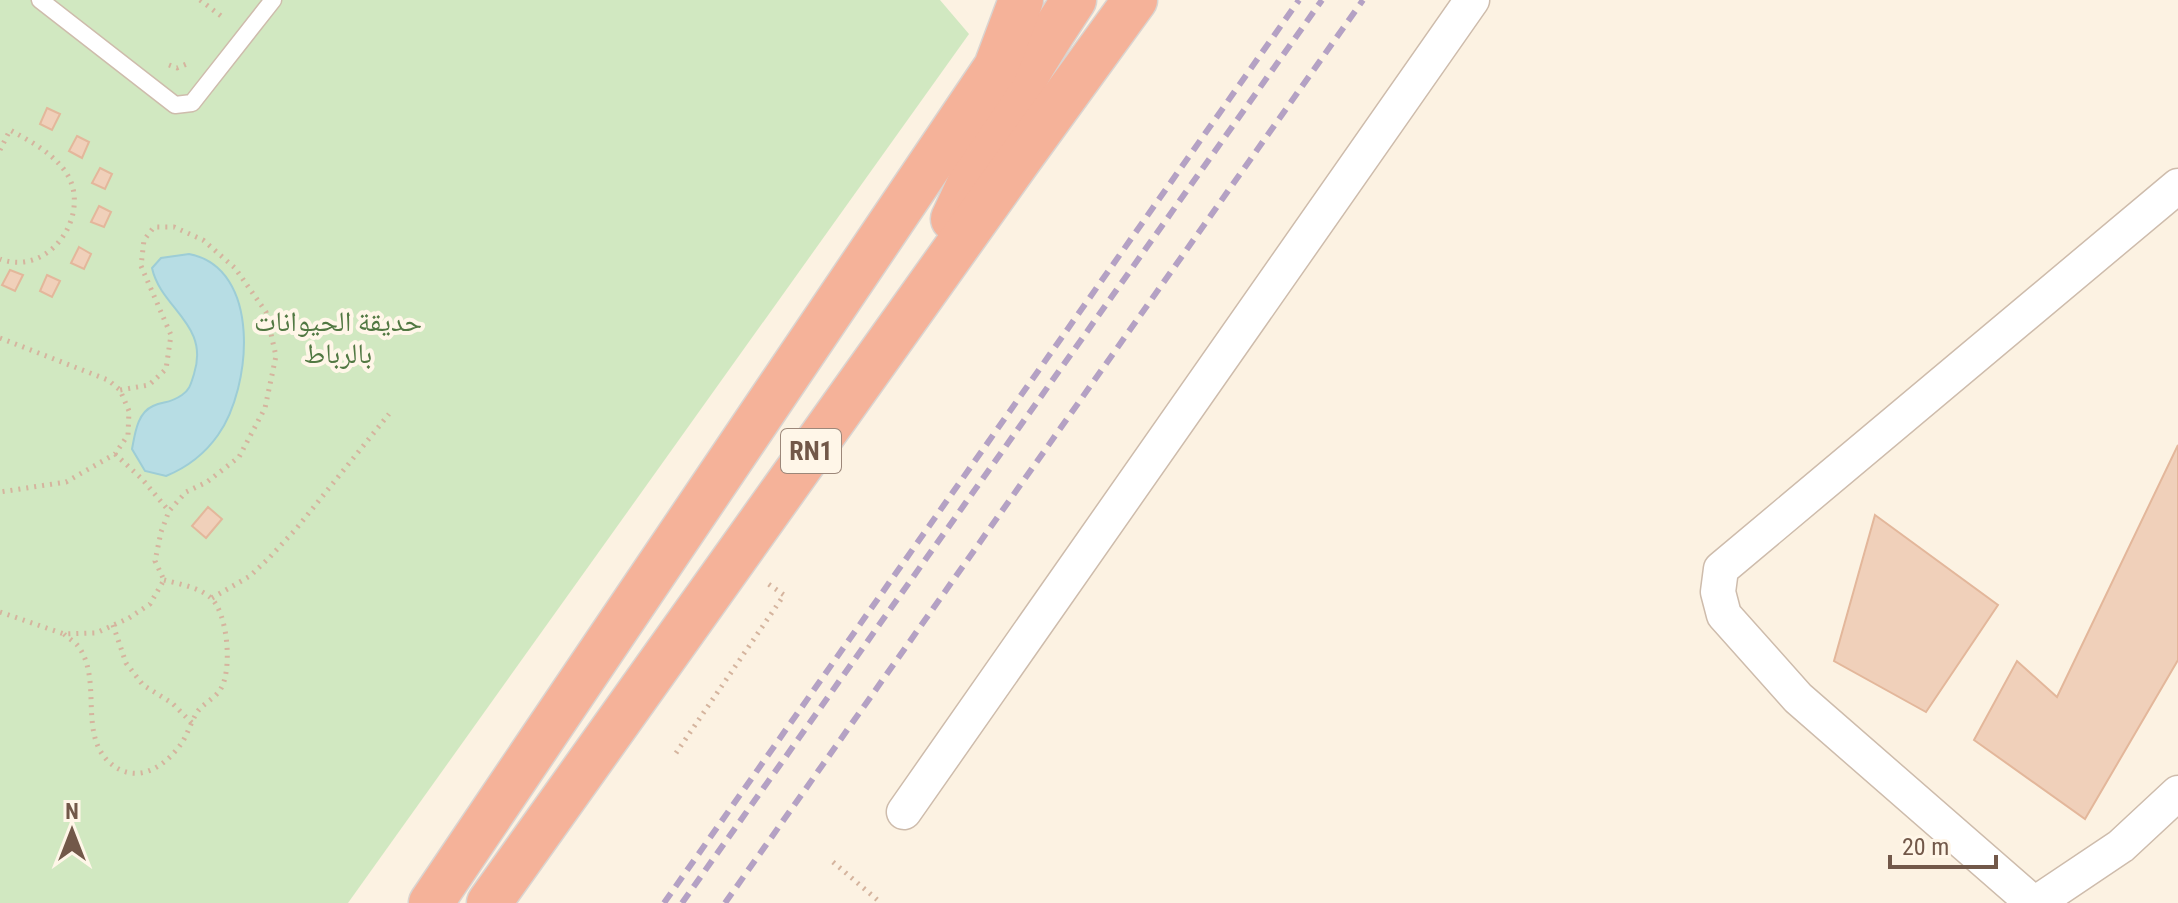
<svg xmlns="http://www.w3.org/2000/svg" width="2178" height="903" font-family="'Roboto Condensed','Noto Naskh Arabic',sans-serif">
	<rect width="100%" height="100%" fill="#fcf2e2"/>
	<!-- green -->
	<path fill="#d1e8c1" d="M0,0H940L969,34L348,903H0Z"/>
	<!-- water -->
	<path fill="#b7dde4" stroke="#9dcdd6" stroke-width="2" d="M189,254C262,268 252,387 218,435C204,455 188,467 166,476L145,471L132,449C135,434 137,413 153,406C164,401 169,404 182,395C190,390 191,383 194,374C210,324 161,309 152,268L161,258Z"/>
	<!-- building -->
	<g fill="#f0d0ba" stroke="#e3b79b" stroke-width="2">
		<path d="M47,108L60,114L52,130L40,124Z"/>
		<path d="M77,136L89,142L82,158L69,151Z"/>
		<path d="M100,168L112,174L105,189L92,183Z"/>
		<path d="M99,206L111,212L104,227L91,222Z"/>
		<path d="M79,247L91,254L84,269L71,263Z"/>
		<path d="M10,270L23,275L15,291L2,285Z"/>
		<path d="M47,275L60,281L52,297L40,291Z"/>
		<path d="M2178,445V660L2085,819L1974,740L2017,661L2057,697Z"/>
		<path d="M208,507L222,519L206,538L192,526Z"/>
		<path d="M1875,515L1998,605L1926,712L1834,661Z"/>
	</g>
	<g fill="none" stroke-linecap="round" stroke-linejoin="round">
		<defs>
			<path id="lane" d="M40,0L175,105L192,103L273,0"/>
			<g id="street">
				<path d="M904,812L1472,0"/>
				<path d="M2033,903L1798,698L1724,615L1718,592L1721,569L2178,186"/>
				<path d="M2036,903L2121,846L2178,793"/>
			</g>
			<g id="highway">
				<path d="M953,219C987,142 1027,70 1074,0"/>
				<path d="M431,903L996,67L1021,0"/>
				<path d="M489,903L1018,161L1135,0"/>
			</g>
		</defs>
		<!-- lane casing -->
		<use href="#lane" stroke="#cebcac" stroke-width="19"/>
		<!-- street casing -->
		<use href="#street" stroke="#cebcac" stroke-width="37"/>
		<!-- highway casing -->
		<use href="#highway" stroke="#dad4d0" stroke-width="47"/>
		<!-- path -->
		<g stroke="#d5b49e" stroke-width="5" stroke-dasharray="2 6" stroke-linecap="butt">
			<path d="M200,0L225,19"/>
			<path d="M169,65L177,68L189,63"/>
			<path d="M0,150L10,130C30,141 51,152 65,171C94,211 51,278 0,259"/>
			<path d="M0,338L108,380L120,390L129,411L128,435L115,454L66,482L0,492"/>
			<path d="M115,454L142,479L169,511"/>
			<path d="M212,598L250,576L269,558L296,529L389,414"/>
			<path d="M0,612L64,634L96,633L129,618L150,604L164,580L155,561L161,532L169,511L186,492L207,482L239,457L265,408L276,356L266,312L235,268L203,240L174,227H154L144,240L141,266L171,335L166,369L149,385L120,390"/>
			<path d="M113,625L126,663L143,685L172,703L192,723"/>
			<path d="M64,634C68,638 75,642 78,646C103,679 78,733 109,762C135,786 164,768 181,744C188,734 191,721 198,711C204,703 215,698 220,690C233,671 228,612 210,597C198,587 179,584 164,580"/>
			<path d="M676,753L784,595L764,581"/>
			<path d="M833,862L881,903"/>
		</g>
		<!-- lane -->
		<use href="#lane" stroke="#fff" stroke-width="16"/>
		<!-- street -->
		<use href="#street" stroke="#fff" stroke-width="34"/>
		<!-- highway -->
		<use href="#highway" stroke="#f5b299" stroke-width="44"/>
		<!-- rail -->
		<g stroke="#b4a1c4" stroke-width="6" stroke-dasharray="12 8" stroke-linecap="butt">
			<path d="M664,903L1299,0"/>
			<path d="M682,903L1322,0"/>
			<path d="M725,903L1363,0"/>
		</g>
	</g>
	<g text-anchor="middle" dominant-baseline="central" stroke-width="8" stroke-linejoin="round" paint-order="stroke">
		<!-- shield labels -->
		<rect fill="#fff6e8" stroke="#9c8779" stroke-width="2" x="781" y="429" width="60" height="44" rx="6"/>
		<g font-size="26" font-weight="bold" fill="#725849">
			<text x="811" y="451">RN1</text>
		</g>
		<!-- park labels -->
		<g font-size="28" fill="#517842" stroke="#fff6e8">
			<text x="338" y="321">حديقة الحيوانات<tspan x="338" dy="32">بالرباط</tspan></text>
		</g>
	</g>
	<!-- north arrow -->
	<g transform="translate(72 831)" stroke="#fff6e8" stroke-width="6" paint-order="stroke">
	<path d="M0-6L14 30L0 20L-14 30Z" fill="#725849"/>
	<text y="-12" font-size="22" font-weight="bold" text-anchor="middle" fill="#725849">N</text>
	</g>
	<!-- scale -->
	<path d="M1890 855v12h106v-12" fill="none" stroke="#725849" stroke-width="4"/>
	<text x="1902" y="855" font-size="24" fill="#725849" stroke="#fff6e8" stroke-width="6" paint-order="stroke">20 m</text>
</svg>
